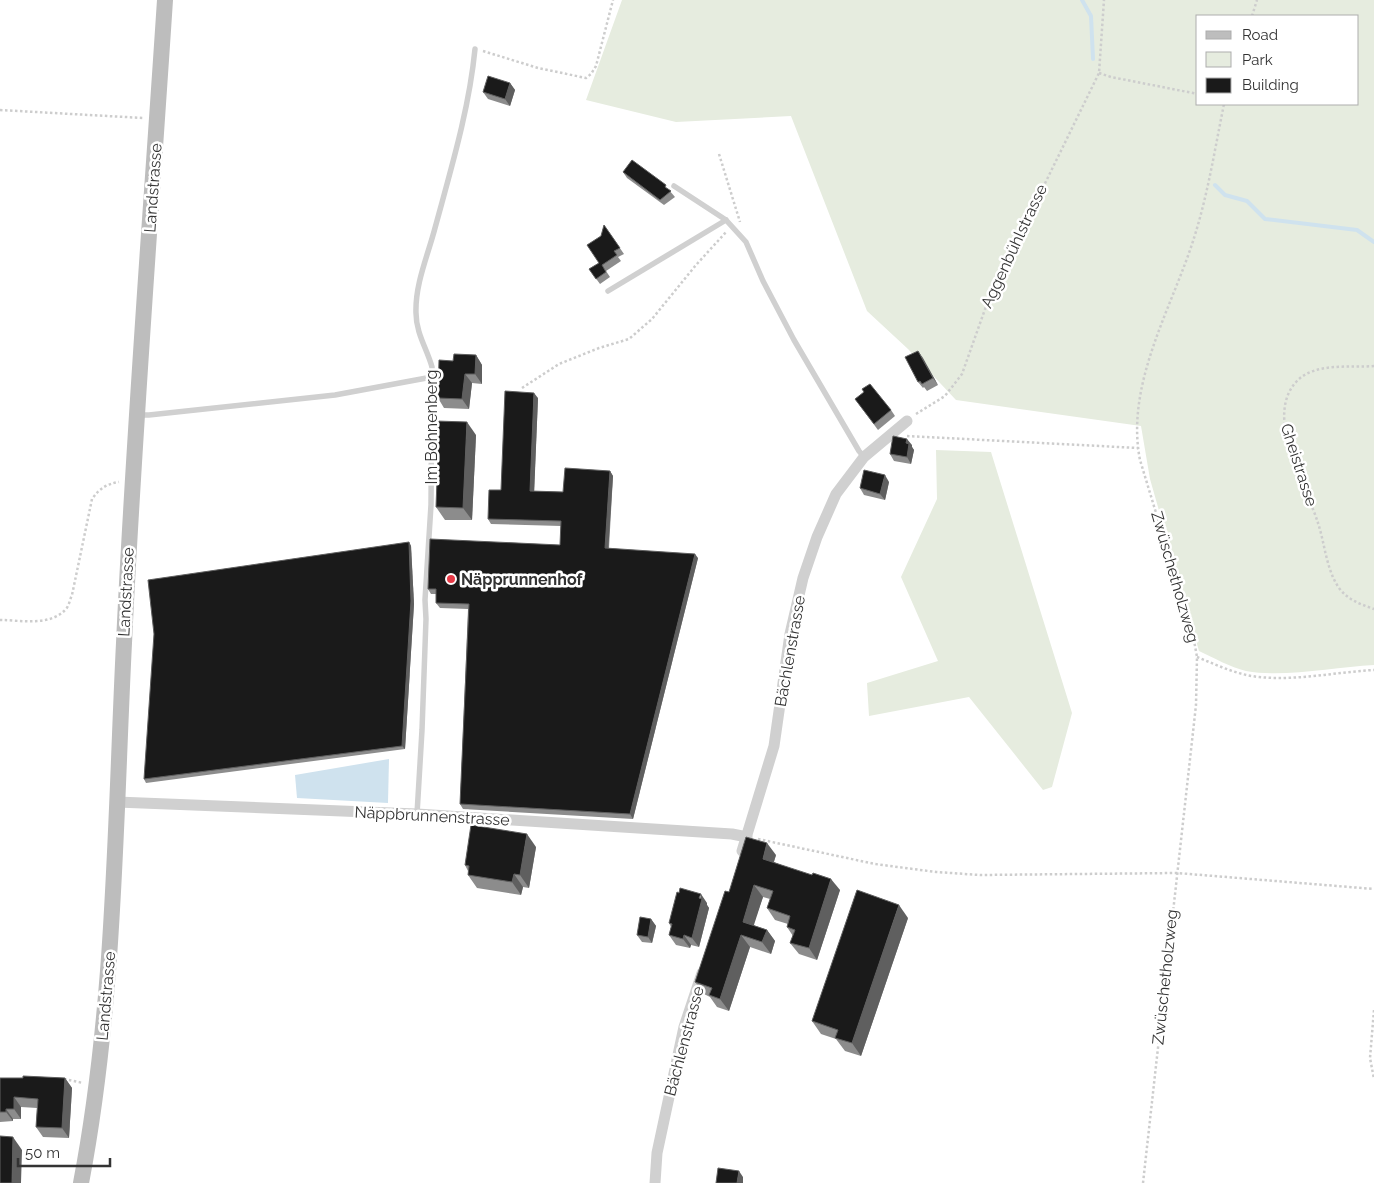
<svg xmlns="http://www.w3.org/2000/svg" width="1374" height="1183" font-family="Raleway,sans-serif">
	<rect width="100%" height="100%" fill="#fff"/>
	<!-- green -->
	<g fill="#e6ecdf" fill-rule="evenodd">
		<path d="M622,0H1374V665C1335,667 1283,678 1246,671C1230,667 1214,658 1199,651L1150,479L1141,426L956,400L908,349L867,311L791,116L676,122L586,100ZM1198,16H1358V104H1198Z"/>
		<path d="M936,450L991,452L1072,713L1052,787L1043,790L969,697L869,716L867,683L938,661L901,577L937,499Z"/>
	</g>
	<!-- water -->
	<path fill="#cfe2ee" d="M389,759L388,803L297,798L295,775Z"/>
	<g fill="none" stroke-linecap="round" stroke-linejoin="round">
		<!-- stream -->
		<g stroke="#cfe2ee" stroke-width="4">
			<path d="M1082,0L1091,16L1093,59"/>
			<path d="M1215,185L1225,195L1247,201L1265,219L1357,230L1374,242"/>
		</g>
		<!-- path -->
		<g stroke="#cdcdcd" stroke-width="2.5" stroke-dasharray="2.5 2.5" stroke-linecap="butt">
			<path d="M1252,16L1257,0"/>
			<path d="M483,51L538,68L586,78L591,74L596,66L613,0"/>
			<path d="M1099,73L1111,77L1198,94"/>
			<path d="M0,110L143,118"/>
			<path d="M719,154L740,222"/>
			<path d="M1374,366C1351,368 1315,362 1297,381C1263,416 1306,485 1318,523C1325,544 1326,569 1339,588C1348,600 1360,604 1374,609"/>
			<path d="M522,388L559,364L599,348L629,339L652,319L696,265L727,231"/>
			<path d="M916,414L945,396L962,374L989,298L1099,73L1104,0"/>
			<path d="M907,436L1138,448"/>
			<path d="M0,620C20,620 50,627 66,609C69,606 70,599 72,595L92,499C99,489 106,484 119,482"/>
			<path d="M1197,657C1217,665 1237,675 1259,677C1297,681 1336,672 1374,670"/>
			<path d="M758,839L875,864L936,872L980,875L1177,873L1374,889"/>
			<path d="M1374,1010L1370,1058L1374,1079"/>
			<path d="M64,1079L83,1083"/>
			<path d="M1143,1183L1196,705L1197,657L1193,635L1140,460C1125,384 1172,308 1194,238C1208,194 1215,148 1224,104"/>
		</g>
		<!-- lane -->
		<g stroke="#d0d0d0" stroke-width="5.5">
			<path d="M674,186L726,220L746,242L763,281L794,340L859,451L864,457"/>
			<path d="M608,291L726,220"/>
			<path d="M139,415H149L335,395L432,377"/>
			<path d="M417,814L422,730L426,619L425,600L431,505L432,367C427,349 416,333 416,313C415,284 428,255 435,228C451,169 469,110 475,49"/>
		</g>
		<!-- street -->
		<g stroke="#d0d0d0" stroke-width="11">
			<path d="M117,802L417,814L732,834L747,837"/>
			<path d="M742,851L774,746L790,634L803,578L817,537L836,494L864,457L907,421"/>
			<path d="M655,1183L657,1153L684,1027L702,973"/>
		</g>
		<!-- secondary -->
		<path stroke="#bdbdbd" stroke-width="16" d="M81,1183C115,1005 115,823 124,643C134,428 151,214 165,0"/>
	</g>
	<!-- wall -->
	<g fill="#8c8c8c">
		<path d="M510,83L515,90L510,106L488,99L483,92Z"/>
		<path d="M623,172L669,190L675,197L664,205L627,178Z"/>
		<path d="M604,225L624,254L618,257L621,261L606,271L610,277L600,284L589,269L599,263L601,236Z"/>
		<path d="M918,351L938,385L927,391L924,387L923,388L918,382Z"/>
		<path d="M476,355L482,365V384L472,383L469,409L444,408L438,398L453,361Z"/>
		<path d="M538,398L534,491L563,492L610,471L613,476L609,548L698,558L633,819L463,809L460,804L468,609L440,608L436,603V594H431L428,589L560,545L561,526L491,524L488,519L501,490Z"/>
		<path d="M855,399L891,410L895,416L878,430Z"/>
		<path d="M476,435L472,520H445L436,507L438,457L435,453Z"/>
		<path d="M912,445V447L914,450L911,464L894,461L890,454Z"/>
		<path d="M889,482L885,500L864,495L860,488Z"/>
		<path d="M409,542L411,546L414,604L405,749L146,783L144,779Z"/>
		<path d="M536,847L529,888L523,887L521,895L477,888L468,875V871L465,865Z"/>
		<path d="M776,855L774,862L840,890L817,960L799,954L790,943L793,936L787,927L788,924L775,920L767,908L770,899L763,897L753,925L767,930L775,941L771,954L750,947L729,1011L717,1007L710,997L704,994L695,982L729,892Z"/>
		<path d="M707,903V905L709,908L699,947L691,945L690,948L676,945L669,935L671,927L669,923Z"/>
		<path d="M908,918L861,1056L845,1051L836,1039L821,1034L812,1021Z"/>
		<path d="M651,919L656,926L652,943L642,942L637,935Z"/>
		<path d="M0,1078H65L72,1088L69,1138L43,1137L36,1127L37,1108L21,1107V1119H13V1121L0,1122Z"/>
	</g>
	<!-- shaded-wall -->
	<g fill="#5f5f5f">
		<path d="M510,83L515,90L510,106L505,99Z"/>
		<path d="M918,351L923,358L938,385L933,378Z"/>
		<path d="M476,355L482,365V384L475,374Z"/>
		<path d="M465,374L472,383L469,409L462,399Z"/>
		<path d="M534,393L538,398L534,496L530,491Z"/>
		<path d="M467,422L476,435L472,520L463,508Z"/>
		<path d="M907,439L912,445V447L914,450L911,464L907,457L906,443Z"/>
		<path d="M610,471L613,476L608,553L605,548Z"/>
		<path d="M885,475L889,482L885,500L880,494Z"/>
		<path d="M409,542L411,546L414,604L405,749L402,746Z"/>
		<path d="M695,554L698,558L633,819L630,814Z"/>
		<path d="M527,834L536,847L529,888L520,875Z"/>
		<path d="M767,843L776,855L771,870L763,859Z"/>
		<path d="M514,874L523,887L521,895L512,882Z"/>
		<path d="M831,879L840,890L817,960L809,948Z"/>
		<path d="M754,885L763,897L751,934L743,922Z"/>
		<path d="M701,894L707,903V905L709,908L699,947L692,938Z"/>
		<path d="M899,905L908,918L861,1056L852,1043Z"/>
		<path d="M651,919L656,926L652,943L648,937Z"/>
		<path d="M767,930L775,941L771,954L762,942Z"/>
		<path d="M684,935L691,945L690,948L683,939Z"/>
		<path d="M741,935L750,947L729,1011L720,999Z"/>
		<path d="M65,1078L72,1088L69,1138L62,1128Z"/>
		<path d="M14,1097L21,1107V1119L14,1109Z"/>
		<path d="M6,1109L13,1119V1121L6,1112Z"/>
		<path d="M13,1137L22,1150L21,1183H12Z"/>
		<path d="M739,1171L743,1177V1183H737Z"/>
	</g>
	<!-- building -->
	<g fill="#1a1a1a" stroke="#5f5f5f">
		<path d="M488,76L510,83L505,99L483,92Z"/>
		<path d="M632,160L666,185L665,187L671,191L660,200L623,172Z"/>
		<path d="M604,225L620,248L614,251L617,255L602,265L606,272L596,279L589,269L599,263L587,245L601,236Z"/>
		<path d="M918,351L933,378L922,384L920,381L918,382L905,357Z"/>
		<path d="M454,354L476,355L475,374H465L462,399L438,398L439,360L453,361Z"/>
		<path d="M870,384L891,410L874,424L855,399L864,392L862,389Z"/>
		<path d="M505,391L534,393L530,491L563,492L565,468L610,471L605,548L695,554L630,814L460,804L469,604L436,603V589H428L430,539L560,545L561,521L488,519L489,490H501Z"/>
		<path d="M436,421L467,422L463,508L436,507L438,453H435Z"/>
		<path d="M893,436L907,439L906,443L909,444L907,457L890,454Z"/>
		<path d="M864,470L885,475L880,494L860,488Z"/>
		<path d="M409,542L411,601L402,746L144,779L154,634L148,580Z"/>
		<path d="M471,825L527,834L520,875L514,874L512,882L468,875L469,866L465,865Z"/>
		<path d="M746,837L767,843L763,859L812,875L813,873L831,879L809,948L790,943L795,930L787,927L790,916L767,908L773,891L754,885L743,922L767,930L762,942L741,935L720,999L709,995L712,988L695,982L725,891L729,892Z"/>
		<path d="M680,888L701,894L699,898L702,899L692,938L684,935L683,939L669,935L672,924L669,923L677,892L679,893Z"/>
		<path d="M857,890L899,905L852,1043L835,1038L838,1030L812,1021Z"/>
		<path d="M640,917L651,919L648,937L637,935Z"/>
		<path d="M23,1076L65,1078L62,1128L36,1127L38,1099L14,1097V1109H6V1112H0V1078H23Z"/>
		<path d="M0,1136L13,1137L12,1183H0Z"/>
		<path d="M718,1168L739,1171L737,1183H716Z"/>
	</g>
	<!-- markers -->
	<circle fill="#e63946" stroke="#fff" stroke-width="2" cx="451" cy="579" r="5"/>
	<g text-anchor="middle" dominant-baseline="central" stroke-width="5" stroke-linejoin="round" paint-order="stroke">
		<!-- street labels -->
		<g font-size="16" fill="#333" stroke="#fff">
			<text transform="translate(153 188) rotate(-86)">Landstrasse</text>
			<text transform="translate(1014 246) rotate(-65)">Aggenbühlstrasse</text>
			<text transform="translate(431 427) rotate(-90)">Im Bohnenberg</text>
			<text transform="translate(1299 465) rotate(72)">Gheistrasse</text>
			<text transform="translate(1175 577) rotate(74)">Zwüschetholzweg</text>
			<text transform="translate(126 592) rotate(-87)">Landstrasse</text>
			<text transform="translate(790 651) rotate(-80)">Bächlenstrasse</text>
			<text transform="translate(432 816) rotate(3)">Näppbrunnenstrasse</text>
			<text transform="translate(1165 977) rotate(-84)">Zwüschetholzweg</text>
			<text transform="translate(106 996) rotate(-85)">Landstrasse</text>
			<text transform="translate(684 1041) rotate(-75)">Bächlenstrasse</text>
		</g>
		<!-- poi labels -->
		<g font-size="16" font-weight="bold" fill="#333" stroke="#fff" text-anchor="start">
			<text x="461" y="579">Näpprunnenhof</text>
		</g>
	</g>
	<!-- legend -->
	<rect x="1196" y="15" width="162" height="90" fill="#ffffff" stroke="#adadad"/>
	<rect x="1206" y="31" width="25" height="8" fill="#bdbdbd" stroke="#adadad"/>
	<text x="1242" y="40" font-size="15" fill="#333333">Road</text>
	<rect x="1206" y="52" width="25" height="15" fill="#e6ecdf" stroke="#adadad"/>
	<text x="1242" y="65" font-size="15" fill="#333333">Park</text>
	<rect x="1206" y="78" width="25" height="15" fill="#1a1a1a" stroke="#adadad"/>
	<text x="1242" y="90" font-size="15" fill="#333333">Building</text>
	<!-- scale -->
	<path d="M18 1158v8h92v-8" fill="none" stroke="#333333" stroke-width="2.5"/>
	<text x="25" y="1158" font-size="15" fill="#333333" stroke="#ffffff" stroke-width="4" paint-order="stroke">50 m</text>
</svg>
